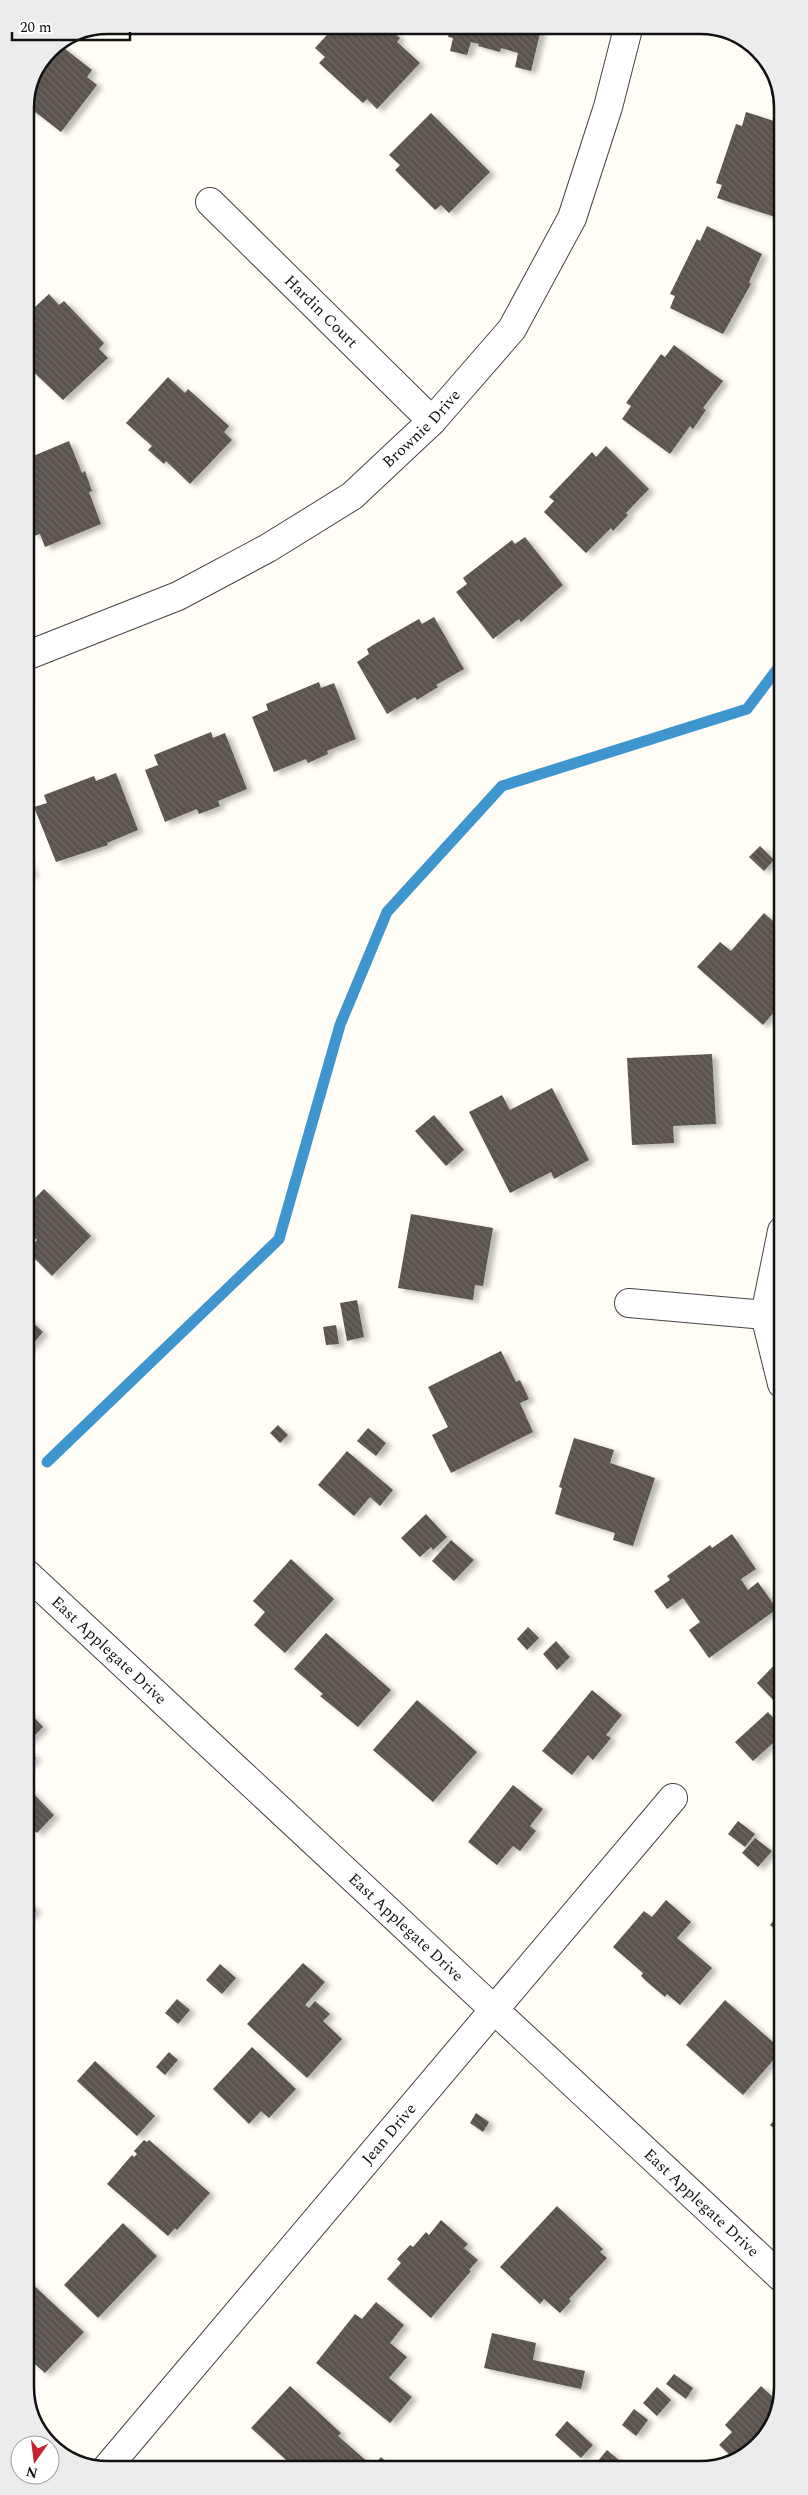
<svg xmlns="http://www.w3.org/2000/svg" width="808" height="2495" font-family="Spectral,serif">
	<defs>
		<pattern id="building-back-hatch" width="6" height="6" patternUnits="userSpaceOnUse" patternTransform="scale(1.25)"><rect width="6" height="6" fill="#5a524d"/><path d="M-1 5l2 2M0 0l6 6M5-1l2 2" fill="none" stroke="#6d6662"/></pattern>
		<filter id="shadow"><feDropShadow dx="5.5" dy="3" stdDeviation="2.5" flood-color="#0004"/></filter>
	</defs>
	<rect width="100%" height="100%" fill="#fffdf5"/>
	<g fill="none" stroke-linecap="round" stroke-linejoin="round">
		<!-- stream -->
		<path stroke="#3f96cf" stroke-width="11" d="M47,1462L279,1239L340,1025L387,912L502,786L747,709L781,664"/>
	</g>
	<!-- building -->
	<g fill="url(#building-back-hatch)" filter="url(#shadow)">
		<path d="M336,25H386L400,38L397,42L420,63L377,109L367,99L363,103L319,63L325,57L315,48Z"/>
		<path d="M451,25H542L531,71L515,67L518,53L501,48L500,52L478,46L479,44L471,42L467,55L450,51L453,38L448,37Z"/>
		<path d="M60,45L92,70L87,77L97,85L61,132L34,111L33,113L25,107L49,49Z"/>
		<path d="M770,71L780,87V96L771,94L775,80L769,78Z"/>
		<path d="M746,112L780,123V200L775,217L717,198L722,185L716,183L736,124L742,126Z"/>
		<path d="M431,113L490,172L449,213L441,205L435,210L395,170L400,165L389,155Z"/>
		<path d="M707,226L762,254L749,282L751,284L723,334L670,308L675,296L670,294L697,239L700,241Z"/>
		<path d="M49,294L59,305L64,301L104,343L99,349L108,358L63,400L25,364V316Z"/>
		<path d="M674,345L723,381L703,408L706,410L693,429L690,426L670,454L622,419L631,406L626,403L661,354L665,357Z"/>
		<path d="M168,377L185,393L188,389L229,426L224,432L232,440L190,484L166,461L164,464L148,450L152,446L126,423Z"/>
		<path d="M69,441L82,473L85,471L92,491L89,492L101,524L45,547L40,534L34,536L26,515V459Z"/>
		<path d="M606,446L649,489L626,513L628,515L613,531L611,528L586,553L544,512L554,501L549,497L592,452L596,457Z"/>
		<path d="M525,537L563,585L521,622L519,619L493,639L456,592L467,584L463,578L512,540L515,544Z"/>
		<path d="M434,617L464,669L436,685L438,687L417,700L415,697L387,714L357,662L369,654L367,649L373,645L419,619L422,624Z"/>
		<path d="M319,682L321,688L334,683L356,739L327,751L328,754L308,763L306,759L274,772L252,717L268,710L266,704Z"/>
		<path d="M211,732L213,738L225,733L247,789L218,801L220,806L199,814L197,809L165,822L145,770L158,765L154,755Z"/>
		<path d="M116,773L138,830L107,843L108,845L56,862L34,807L47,803L44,795L94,776L96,781Z"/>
		<path d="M760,846L774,860L764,871L749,857Z"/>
		<path d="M26,856L33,874L26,876Z"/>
		<path d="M764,913L781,928V991L778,995L781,998V1004L763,1025L697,967L720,942L731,951Z"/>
		<path d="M712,1054L716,1124L673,1126L674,1143L632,1145L627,1058Z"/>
		<path d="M552,1088L589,1160L554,1179L551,1172L510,1193L469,1112L502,1095L510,1110Z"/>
		<path d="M434,1115L464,1150L446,1166L415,1131Z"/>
		<path d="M44,1189L91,1236L52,1276L27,1251L37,1240L26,1229V1207Z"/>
		<path d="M411,1214L493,1228L483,1286L475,1285L473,1300L398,1288Z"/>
		<path d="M357,1300L364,1337L347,1341L340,1303Z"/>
		<path d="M27,1317L43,1332L27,1351Z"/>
		<path d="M336,1325L339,1344L326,1345L323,1327Z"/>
		<path d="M501,1351L516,1382L520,1380L529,1399L520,1403L533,1432L451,1473L432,1435L448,1427L428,1387Z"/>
		<path d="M278,1425L288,1435L280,1443L270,1433Z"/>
		<path d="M368,1428L386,1443L376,1456L357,1441Z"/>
		<path d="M574,1438L614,1450L610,1463L655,1478L633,1546L613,1540L615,1533L555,1514L562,1488L559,1487Z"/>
		<path d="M347,1451L393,1490L380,1506L370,1497L354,1516L318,1485Z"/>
		<path d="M426,1514L447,1537L433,1550L431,1547L420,1557L401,1538Z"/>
		<path d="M732,1534L756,1569L741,1579L748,1590L758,1582L777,1609L709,1658L689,1630L700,1622L683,1598L667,1609L654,1591L670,1580L667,1576L710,1545L712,1548Z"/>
		<path d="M451,1540L474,1560L454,1581L432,1561Z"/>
		<path d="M291,1559L334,1599L285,1653L254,1625L265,1612L253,1601Z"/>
		<path d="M528,1627L539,1638L527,1650L517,1639Z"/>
		<path d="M326,1633L391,1690L358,1727L320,1696L323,1694L294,1669Z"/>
		<path d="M556,1641L570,1657L557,1670L543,1654Z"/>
		<path d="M782,1657V1703L779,1706L757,1683Z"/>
		<path d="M592,1690L622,1715L606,1735L611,1738L593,1760L588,1755L572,1775L542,1751Z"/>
		<path d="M417,1700L477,1752L433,1802L373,1750Z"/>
		<path d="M27,1710L43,1727L27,1743Z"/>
		<path d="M768,1712L782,1727V1735L753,1761L735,1742Z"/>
		<path d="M27,1749L36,1758L27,1767Z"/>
		<path d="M513,1785L543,1809L530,1826L536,1831L520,1851L513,1846L497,1865L468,1842Z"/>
		<path d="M27,1787L54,1815L37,1833L27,1823Z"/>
		<path d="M738,1821L755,1834L745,1847L728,1834Z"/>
		<path d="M755,1838L772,1851L758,1867L742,1853Z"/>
		<path d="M666,1900L691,1922L677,1938L712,1968L680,2005L667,1994L665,1997L646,1981L641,1976L643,1973L613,1947L644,1911L652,1917Z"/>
		<path d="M27,1901L36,1910L27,1919Z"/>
		<path d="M782,1910V1935L770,1925Z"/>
		<path d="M303,1963L325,1982L305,2005L309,2008L315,2001L330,2014L323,2021L342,2039L307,2078L247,2024Z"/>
		<path d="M220,1964L236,1978L222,1994L206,1980Z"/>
		<path d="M177,1999L190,2010L178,2024L165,2013Z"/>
		<path d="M725,2000L782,2050L743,2095L686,2045Z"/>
		<path d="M252,2047L296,2089L269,2118L261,2111L249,2124L213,2089Z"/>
		<path d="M169,2052L178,2060L165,2075L156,2067Z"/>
		<path d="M95,2061L155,2116L137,2136L77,2081Z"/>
		<path d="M783,2110V2136L770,2125Z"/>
		<path d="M476,2113L489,2122L483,2132L470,2123Z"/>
		<path d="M144,2140L147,2142L149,2140L210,2193L177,2230L175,2228L168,2236L107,2184L132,2155L134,2157L137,2154L134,2151Z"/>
		<path d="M557,2206L603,2249L600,2252L607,2258L569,2299L571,2301L560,2313L544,2299L540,2304L500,2267Z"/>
		<path d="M441,2220L468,2244L464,2248L478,2260L469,2270L471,2271L431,2318L387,2279L401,2263L397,2259L410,2245L413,2247L426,2232L429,2235Z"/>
		<path d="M123,2223L157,2256L98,2318L64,2285Z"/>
		<path d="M28,2280L84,2332L45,2373L28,2358Z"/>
		<path d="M376,2302L404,2325L390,2343L407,2357L389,2378L412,2397L390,2423L316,2363L355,2314L362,2319Z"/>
		<path d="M492,2333L536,2343L533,2360L585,2371L581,2389L484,2368Z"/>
		<path d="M674,2374L693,2388L686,2399L666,2384Z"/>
		<path d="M290,2386L341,2433L338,2436L370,2464L366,2469H296L251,2428Z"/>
		<path d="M761,2386L778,2402L766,2438L734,2459L719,2445L732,2432L725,2425Z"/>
		<path d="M657,2387L671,2400L657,2416L643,2403Z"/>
		<path d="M634,2409L648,2420L636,2436L622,2425Z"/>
		<path d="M567,2421L593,2445L581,2458L555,2435Z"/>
		<path d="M607,2450L628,2468H592Z"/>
		<path d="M381,2457L394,2469H371Z"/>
	</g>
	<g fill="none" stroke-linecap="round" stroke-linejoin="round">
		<defs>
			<g id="minor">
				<path id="s1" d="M210,202L432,421"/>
				<path id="s2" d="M26,656L178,596L268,548L352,496L432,421L512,329L572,218L608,107L629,25"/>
				<path d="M782,1231L765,1315L782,1384"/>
				<path d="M629,1303L765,1315"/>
				<path id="s3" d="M27,1574L783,2279"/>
				<path id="s4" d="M105,2470L673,1798"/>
			</g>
		</defs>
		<!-- minor casing -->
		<use href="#minor" stroke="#444" stroke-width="30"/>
		<!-- minor -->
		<use href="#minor" stroke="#fff" stroke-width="28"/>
	</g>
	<g text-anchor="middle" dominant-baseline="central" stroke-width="5" stroke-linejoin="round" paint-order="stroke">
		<!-- street labels -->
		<g font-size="16" fill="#111" stroke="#fff">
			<text stroke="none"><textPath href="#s1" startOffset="156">Hardin Court</textPath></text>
			<text stroke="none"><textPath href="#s2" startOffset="461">Brownie Drive</textPath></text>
			<text stroke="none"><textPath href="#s3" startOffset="112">East Applegate Drive</textPath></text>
			<text stroke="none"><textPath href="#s3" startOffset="518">East Applegate Drive</textPath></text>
			<text stroke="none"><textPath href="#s4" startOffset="440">Jean Drive</textPath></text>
			<text stroke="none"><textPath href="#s3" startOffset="922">East Applegate Drive</textPath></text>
		</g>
	</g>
	<!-- crop -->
	<path d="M0 0H808V2495H0ZM108 34H700A74 74 0 0 1 774 108V2387A74 74 0 0 1 700 2461H108A74 74 0 0 1 34 2387V108A74 74 0 0 1 108 34Z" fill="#ececec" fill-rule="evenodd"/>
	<path fill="none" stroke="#111" stroke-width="2.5" d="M108 34H700A74 74 0 0 1 774 108V2387A74 74 0 0 1 700 2461H108A74 74 0 0 1 34 2387V108A74 74 0 0 1 108 34Z"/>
	<!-- north arrow -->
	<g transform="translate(35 2460) rotate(194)"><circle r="24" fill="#ffffff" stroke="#a0a0a0"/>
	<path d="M0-4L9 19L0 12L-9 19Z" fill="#c4262e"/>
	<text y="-8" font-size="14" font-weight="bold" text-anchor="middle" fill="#111111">N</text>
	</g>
	<!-- scale -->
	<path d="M12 32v8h118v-8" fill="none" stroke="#111111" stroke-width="2.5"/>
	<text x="20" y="32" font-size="15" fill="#111111" stroke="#ffffff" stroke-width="4" paint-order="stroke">20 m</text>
</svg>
